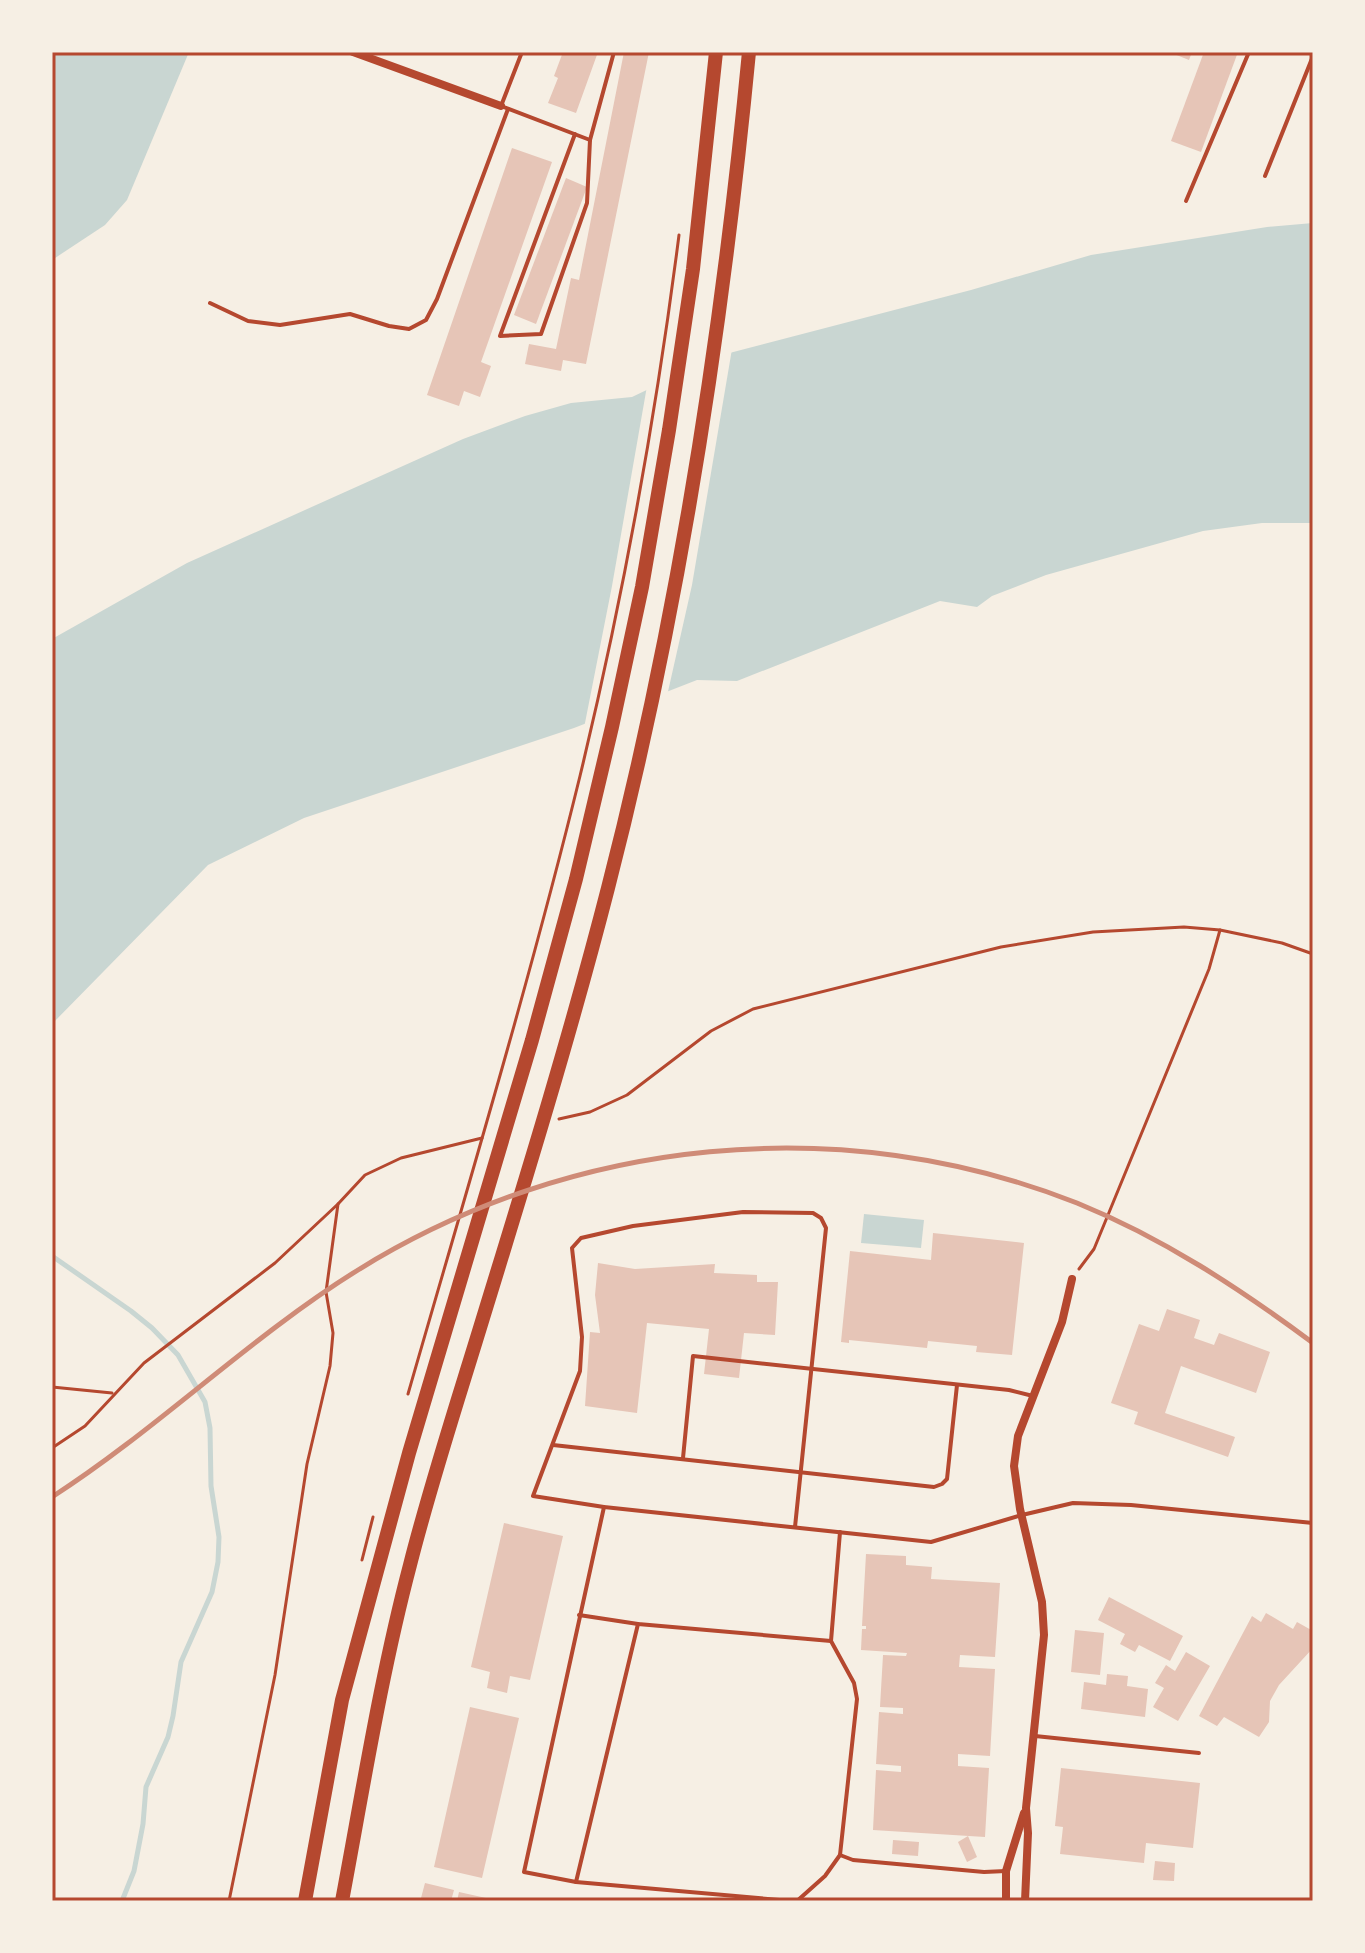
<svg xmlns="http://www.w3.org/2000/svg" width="1365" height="1953" font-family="'Golos Text',sans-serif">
	<rect width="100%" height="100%" fill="#f6efe4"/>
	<!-- water -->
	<g fill="#c9d6d2">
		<path d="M52,52H189L127,200L105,225L52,260Z"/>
		<path d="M1313,223V523H1262L1203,531L1046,575L992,596L977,607L940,601L737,681L697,680L574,728L304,818L208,865L52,1024V639L187,563L463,439L525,416L571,403L632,397L718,356L971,290L1091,255L1267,227Z"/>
		<path d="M864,1214L924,1220L921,1248L861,1243Z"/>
	</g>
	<!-- pier -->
	<path fill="#f6efe4" d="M732,349L692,585L667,696L584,728L612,586L647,386L717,353Z"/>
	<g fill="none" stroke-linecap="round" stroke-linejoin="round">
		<!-- stream -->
		<path stroke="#c9d6d2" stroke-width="5" d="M52,1256L131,1311L152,1328L178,1355L205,1402L210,1428L211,1486L219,1537L218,1562L212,1592L181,1662L173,1716L168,1737L146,1787L143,1824L134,1871L122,1901"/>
	</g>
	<!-- building -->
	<g fill="#e6c5b7">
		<path d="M563,52H598L576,113L548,103L558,78L554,76Z"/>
		<path d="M624,52H649L586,364L563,360L561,371L525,364L529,344L556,349L571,278L579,280Z"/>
		<path d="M1169,52H1192L1189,60Z"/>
		<path d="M1204,52H1238L1201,152L1171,141Z"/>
		<path d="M512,148L552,162L481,362L491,366L480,397L464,391L459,406L427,395Z"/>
		<path d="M566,178L587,187L536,324L514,315Z"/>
		<path d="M933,1233L1024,1243L1012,1355L976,1352L977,1346L928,1341L927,1348L849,1340V1343L841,1342L850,1251L931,1260Z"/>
		<path d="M598,1263L635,1269L715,1264L714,1273L757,1275V1282H778L775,1335L744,1333L739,1378L704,1374L709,1329L647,1323L637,1413L585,1406L590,1332L600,1333L595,1295Z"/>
		<path d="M1167,1309L1200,1320L1194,1338L1214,1345L1219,1333L1270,1352L1256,1393L1181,1366L1165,1413L1235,1437L1228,1457L1134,1424L1138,1412L1111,1403L1139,1324L1159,1331Z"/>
		<path d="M504,1523L563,1536L530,1680L510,1676L507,1693L487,1688L490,1672L471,1667Z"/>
		<path d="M866,1554L906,1556V1565L932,1567L931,1579L1000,1583L995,1657L960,1655L959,1667L995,1669L990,1756L958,1754V1766L989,1768L985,1837L873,1830L876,1770L901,1772V1766L876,1764L879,1712L903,1714V1708L880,1707L883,1655L906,1656L907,1653L861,1650L862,1629H866V1626H862Z"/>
		<path d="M1109,1597L1183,1636L1170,1661L1139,1645L1135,1652L1120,1644L1125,1634L1098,1620Z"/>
		<path d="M1266,1613L1293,1629L1297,1622L1313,1631V1648L1279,1685L1270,1701L1269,1722L1259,1737L1224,1717L1217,1726L1199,1716L1252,1616L1261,1622Z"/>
		<path d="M1075,1630L1104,1633L1100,1675L1071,1672Z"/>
		<path d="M1186,1652L1210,1666L1178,1721L1153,1707L1164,1688L1155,1683L1166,1665L1175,1671Z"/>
		<path d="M1107,1674L1128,1676L1127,1686L1148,1689L1145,1717L1081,1709L1084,1682L1106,1685Z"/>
		<path d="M470,1707L519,1718L482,1878L434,1867Z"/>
		<path d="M1061,1768L1200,1783L1193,1848L1146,1843L1144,1863L1060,1854L1063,1827L1055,1826Z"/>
		<path d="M968,1836L977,1857L967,1862L958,1842Z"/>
		<path d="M893,1840L919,1842L918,1856L892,1854Z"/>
		<path d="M1155,1861L1175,1863L1174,1881L1153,1880Z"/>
		<path d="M425,1883L454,1890L451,1901L421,1898Z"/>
		<path d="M459,1892L495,1900V1901H457Z"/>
	</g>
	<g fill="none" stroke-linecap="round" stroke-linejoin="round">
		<!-- path -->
		<g stroke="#b5482f" stroke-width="3">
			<path d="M559,1119L590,1112L627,1095L711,1031L753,1009L1001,947L1093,932L1184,927L1220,930L1282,943L1313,954"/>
			<path d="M1079,1269L1094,1249L1209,969L1220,930"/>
			<path d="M52,1387L112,1393"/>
			<path d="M408,1394C467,1189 529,984 580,776C623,598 656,416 679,235"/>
			<path d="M52,1448L85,1426L144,1363L275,1263L338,1204L365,1175L401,1158L482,1138"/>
			<path d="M362,1560L373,1517"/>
			<path d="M229,1901L275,1675L307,1464L330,1366L333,1333L326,1292L338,1204"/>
		</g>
		<!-- service -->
		<g stroke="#b5482f" stroke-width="4">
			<path d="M522,52L501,106L590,140"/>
			<path d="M575,134L500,336L541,334L587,203L590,140L614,52"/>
			<path d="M1265,176L1313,56"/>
			<path d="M1186,201L1249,52"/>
			<path d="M210,303L248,321L280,325L350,314L389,326L409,329L426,320L437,299L508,109"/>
			<path d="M553,1445L934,1487L942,1484L947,1479L957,1385"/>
			<path d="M683,1458L693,1356L1009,1390L1033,1396"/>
			<path d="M604,1507L524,1872L576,1882L791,1901"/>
			<path d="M795,1527L826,1228L821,1218L813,1213L743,1212L633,1226L581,1238L572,1248L582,1337L580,1371L533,1496L604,1507L931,1542L1022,1515L1073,1503L1131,1505L1313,1523"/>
			<path d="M579,1615L638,1624L831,1641"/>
			<path d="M1035,1736L1199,1753"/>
			<path d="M840,1855L853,1860L984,1872L1006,1871"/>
			<path d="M576,1882L638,1624"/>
			<path d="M797,1901L825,1876L840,1855L857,1699L854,1683L831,1641L840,1532"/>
		</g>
		<!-- minor -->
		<g stroke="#b5482f" stroke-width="8">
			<path d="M353,52L501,106"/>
			<path d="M1006,1901V1871L1024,1813"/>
			<path d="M1025,1901L1028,1833L1026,1808L1044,1635L1042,1602L1020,1509L1014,1466L1018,1436L1062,1322L1072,1279"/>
		</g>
		<!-- primary -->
		<g stroke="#b5482f" stroke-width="14">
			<path d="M305,1901L342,1700L409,1453L532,1040L576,879L612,727L642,587L669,430L693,269L716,52"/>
			<path d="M342,1901C363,1789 381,1675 410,1565C431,1482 458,1400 483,1318C527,1175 571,1032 608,888C679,613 722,334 749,52"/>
		</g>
		<!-- rail -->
		<path stroke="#cf8b77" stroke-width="5" d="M52,1497C159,1428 250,1337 358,1270C572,1137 842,1110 1077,1203C1163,1238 1239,1288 1313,1343"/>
	</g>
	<!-- border -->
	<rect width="1365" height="1953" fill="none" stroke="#f6efe4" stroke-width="108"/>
	<rect x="54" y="54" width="1257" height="1845" fill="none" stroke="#b5482f" stroke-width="3"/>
</svg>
